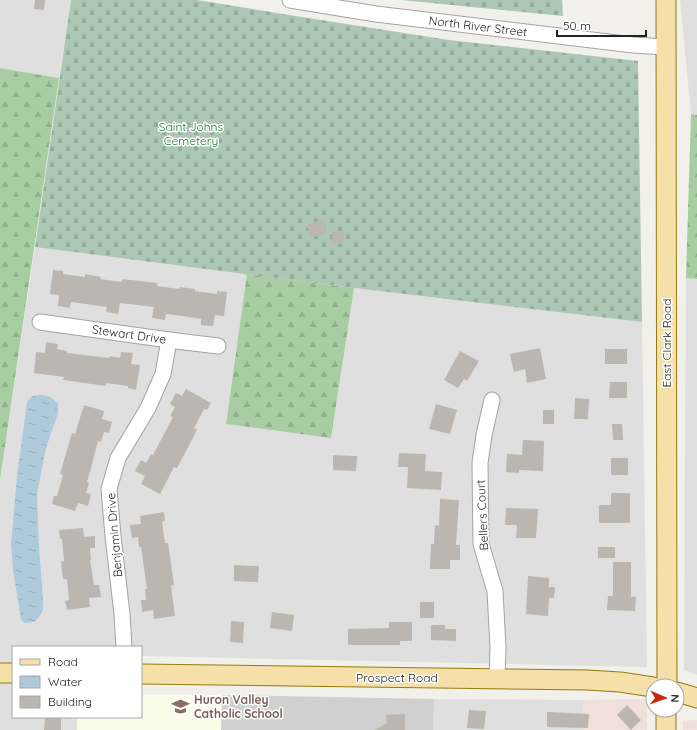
<svg xmlns="http://www.w3.org/2000/svg" width="697" height="730" font-family="Quicksand,sans-serif">
	<defs>
		<pattern id="forest-firs" width="22" height="20" patternUnits="userSpaceOnUse"><rect width="22" height="20" fill="#a8cda2"/><path d="M5 1l3.5 6h-7zM16 11l3.5 6h-7z" fill="#90b08b"/></pattern>
		<pattern id="cemetery-stones" width="16" height="16" patternUnits="userSpaceOnUse"><rect width="16" height="16" fill="#acc8b5"/><path d="M2 7V4a2 2 0 0 1 4 0v3zM10 15v-3a2 2 0 0 1 4 0v3z" fill="#94ac9b"/></pattern>
		<pattern id="water-ripples" width="26" height="14" patternUnits="userSpaceOnUse"><rect width="26" height="14" fill="#aecadb"/><path d="M2 4q2-2 4 0t4 0M15 11q2-2 4 0t4 0" fill="none" stroke="#95adbc"/></pattern>
	</defs>
	<rect width="100%" height="100%" fill="#f1f0ea"/>
	<!-- residential -->
	<g fill="#e0dfdf">
		<path d="M0,0H71L59,78L0,68Z"/>
		<path d="M680,0H697V115L691,114Z"/>
		<path d="M35,247L247,274L226,424L331,438L354,288L642,322L647,667L141,656V647H13V717H77V730H0V481Z"/>
		<path d="M686,278L697,279V675L684,670Z"/>
		<path d="M434,699L583,700L584,730H433Z"/>
	</g>
	<!-- commercial -->
	<g fill="#f0dfdb">
		<path d="M647,699V730H584L583,700Z"/>
		<path d="M697,720V730H683V721Z"/>
	</g>
	<!-- education -->
	<path fill="#fafde7" d="M141,695H222L221,730H77V717H141Z"/>
	<!-- religious -->
	<path fill="#d0d0d0" d="M222,695L434,699L433,730H221Z"/>
	<!-- forest -->
	<g fill="url(#forest-firs)">
		<path d="M0,68L59,78L0,480Z"/>
		<path d="M691,114L697,115V279L686,278Z"/>
		<path d="M247,274L354,288L331,438L226,424Z"/>
	</g>
	<!-- cemetery -->
	<g fill="url(#cemetery-stones)">
		<path d="M71,0H197L289,15L449,40L638,61L642,322L354,288L35,247Z"/>
		<path d="M402,0H562L563,16Z"/>
	</g>
	<!-- water -->
	<path fill="url(#water-ripples)" d="M39,395C48,395 52,397 58,404V413L46,448L37,494L39,548L43,598V610L39,617L34,622L25,623L21,620L17,594L13,571L11,543L13,522L17,476L27,402L32,396Z"/>
	<!-- building -->
	<g fill="#bbb6af">
		<path d="M35,0H45L44,10L34,9Z"/>
		<path d="M323,219L327,233L311,238L306,225Z"/>
		<path d="M333,231L344,232L343,244L332,243Z"/>
		<path d="M53,270L63,271V274L85,277V274L101,277L100,279L122,282V279L158,283L157,286L179,289L180,287L195,289V291L217,294V291L227,292L224,316L215,315L213,326L201,325V319L183,316L166,314L165,320L152,318L154,307L129,304L120,303L118,314L106,312L107,307L71,302L70,308L58,306L59,295L50,294Z"/>
		<path d="M46,342L58,344L57,349L67,351V353L109,358L110,356L120,358L121,352L133,353L131,364L140,365L136,390L128,388V386L106,383V386L63,380L64,377L34,373L36,352L45,353Z"/>
		<path d="M540,348L546,379L527,383L525,369L514,372L510,354Z"/>
		<rect x="605" y="349" width="22" height="15"/>
		<path d="M460,351L479,361L467,381L464,379L458,388L444,380Z"/>
		<path d="M610,382H627V398H609Z"/>
		<path d="M186,389L211,403L207,410L204,409L194,428L197,430L177,468L174,467L160,494L141,484L145,476L135,471L141,460L146,463L151,454L153,455L173,417L170,416L175,407L170,404L176,393L182,396Z"/>
		<path d="M575,398L589,399L588,419H574Z"/>
		<path d="M436,404L457,410L450,434L429,429Z"/>
		<path d="M84,405L104,411L102,419L112,422L109,433L104,432L101,442L98,441L91,468L87,482L89,483L86,493L91,494L88,506L78,503L75,511L52,504L54,496H57L63,475L60,474L72,433L75,434Z"/>
		<rect x="543" y="410" width="11" height="14"/>
		<path d="M612,424H622L623,440H613Z"/>
		<path d="M523,440L544,441L543,471L519,470V473L506,472L507,454L522,455Z"/>
		<path d="M399,453L426,454L425,471L442,472L441,490L407,488L408,467H398Z"/>
		<path d="M333,455L357,456L356,471L333,470Z"/>
		<rect x="611" y="458" width="17" height="17"/>
		<path d="M611,493H630V523H599V505H611Z"/>
		<path d="M440,499L459,500L456,545H460V560H450V569H430L431,544H434L435,525L439,526Z"/>
		<path d="M506,508L538,509L536,538H516L517,525H505Z"/>
		<path d="M164,512L165,521L162,522L165,543H168L174,585L171,586L175,616L154,619L153,610L142,612L141,600H146L145,589H147L141,547H139L138,537L132,538L130,525L141,524L140,516Z"/>
		<path d="M83,528L84,537L95,536V548H90L91,560H90L94,585H99L101,597L89,598L90,607L67,610L65,601L69,600L67,579H63L61,562L64,561L62,539H60L59,530Z"/>
		<rect x="598" y="547" width="17" height="11"/>
		<path d="M613,562H631V597H636L635,611L607,610L608,596H613Z"/>
		<path d="M234,565L259,566L258,582L234,581Z"/>
		<path d="M528,576L549,578V587H555L554,598H549L548,616L526,614Z"/>
		<rect x="420" y="602" width="14" height="16"/>
		<path d="M272,612L294,615L292,631L270,628Z"/>
		<path d="M231,621L244,622L243,643L230,642Z"/>
		<path d="M389,622H412V641H400V645H348V629L389,628Z"/>
		<path d="M431,625H445V629H456V641L431,640Z"/>
		<path d="M627,705L641,720L631,730L617,715Z"/>
		<path d="M469,710L486,711L484,729L467,728Z"/>
		<path d="M547,712L589,714L588,728L547,727Z"/>
		<path d="M405,714V730H375L387,723L386,715Z"/>
		<path d="M45,717H61V730H44Z"/>
	</g>
	<g fill="none" stroke-linecap="round" stroke-linejoin="round">
		<defs>
			<g id="minor">
				<path d="M290,0L376,14L633,45L666,47"/>
				<path d="M40,322L169,340L218,346"/>
				<path d="M492,400L484,435L480,463L481,544L495,591L498,648L497,678"/>
				<path d="M124,647L122,614L113,536L109,489L118,458L148,408L163,374L169,340"/>
			</g>
			<g id="major">
				<path d="M666,0L667,686"/>
				<path d="M0,673H13"/>
				<path d="M141,674L587,680L620,682L653,687"/>
				<path d="M677,692L697,698"/>
				<path d="M666,730V710"/>
			</g>
		</defs>
		<!-- minor casing -->
		<use href="#minor" stroke="#a3a3a3" stroke-width="17"/>
		<!-- major casing -->
		<use href="#major" stroke="#947b0c" stroke-width="21"/>
		<!-- minor -->
		<use href="#minor" stroke="#fff" stroke-width="15"/>
		<!-- major -->
		<use href="#major" stroke="#f5e0aa" stroke-width="19"/>
	</g>
	<!-- icons -->
	<defs>
		<symbol id="school-bare" viewBox="-9 -9 18 18"><path d="M0-5L7-2L0 1L-7-2ZM-4 1L0 2.5L4 1V4Q0 6-4 4Z" fill="#8d6e63" stroke="#fff" stroke-width="2.5" paint-order="stroke"/></symbol>
	</defs>
	<g fill-rule="evenodd">
		<use href="#school-bare" x="168" y="694" width="25" height="25"/>
	</g>
	<g text-anchor="middle" dominant-baseline="central" stroke-width="3" stroke-linejoin="round" paint-order="stroke">
		<!-- street labels -->
		<g font-size="12" fill="#222" stroke="#fff">
			<text transform="translate(478 26) rotate(7)">North River Street</text>
			<text transform="translate(129 334) rotate(8)">Stewart Drive</text>
			<text transform="translate(666 343) rotate(-90)">East Clark Road</text>
			<text transform="translate(482 515) rotate(-93)">Bellers Court</text>
			<text transform="translate(114 535) rotate(-95)">Benjamin Drive</text>
			<text x="397" y="677">Prospect Road</text>
		</g>
		<!-- park labels -->
		<g font-size="12" fill="#157b2c" stroke="#fff">
			<text x="191" y="126">Saint Johns<tspan x="191" dy="14">Cemetery</tspan></text>
		</g>
		<!-- education labels -->
		<g font-size="12" font-weight="bold" fill="#785e54" stroke="#fff" text-anchor="start">
			<text x="194" y="699">Huron Valley<tspan x="194" dy="14">Catholic School</tspan></text>
		</g>
	</g>
	<!-- legend -->
	<rect x="12" y="646" width="130" height="72" fill="#ffffff" stroke="#a7a7a7"/>
	<rect x="20" y="659" width="20" height="6" fill="#f5e0aa" stroke="#a7a7a7"/>
	<text x="48" y="666" font-size="12" fill="#222222">Road</text>
	<rect x="20" y="676" width="20" height="12" fill="url(#water-ripples)" stroke="#a7a7a7"/>
	<text x="48" y="686" font-size="12" fill="#222222">Water</text>
	<rect x="20" y="696" width="20" height="12" fill="#bbb6af" stroke="#a7a7a7"/>
	<text x="48" y="706" font-size="12" fill="#222222">Building</text>
	<!-- north arrow -->
	<g transform="translate(665 698) rotate(92)"><circle r="19" fill="#ffffff" stroke="#a7a7a7"/>
	<path d="M0-3L7 15L0 10L-7 15Z" fill="#c42a10"/>
	<text y="-6" font-size="11" font-weight="bold" text-anchor="middle" fill="#222222">N</text>
	</g>
	<!-- scale -->
	<path d="M557 30v6h89v-6" fill="none" stroke="#222222" stroke-width="2"/>
	<text x="563" y="30" font-size="12" fill="#222222" stroke="#ffffff" stroke-width="3" paint-order="stroke">50 m</text>
</svg>
